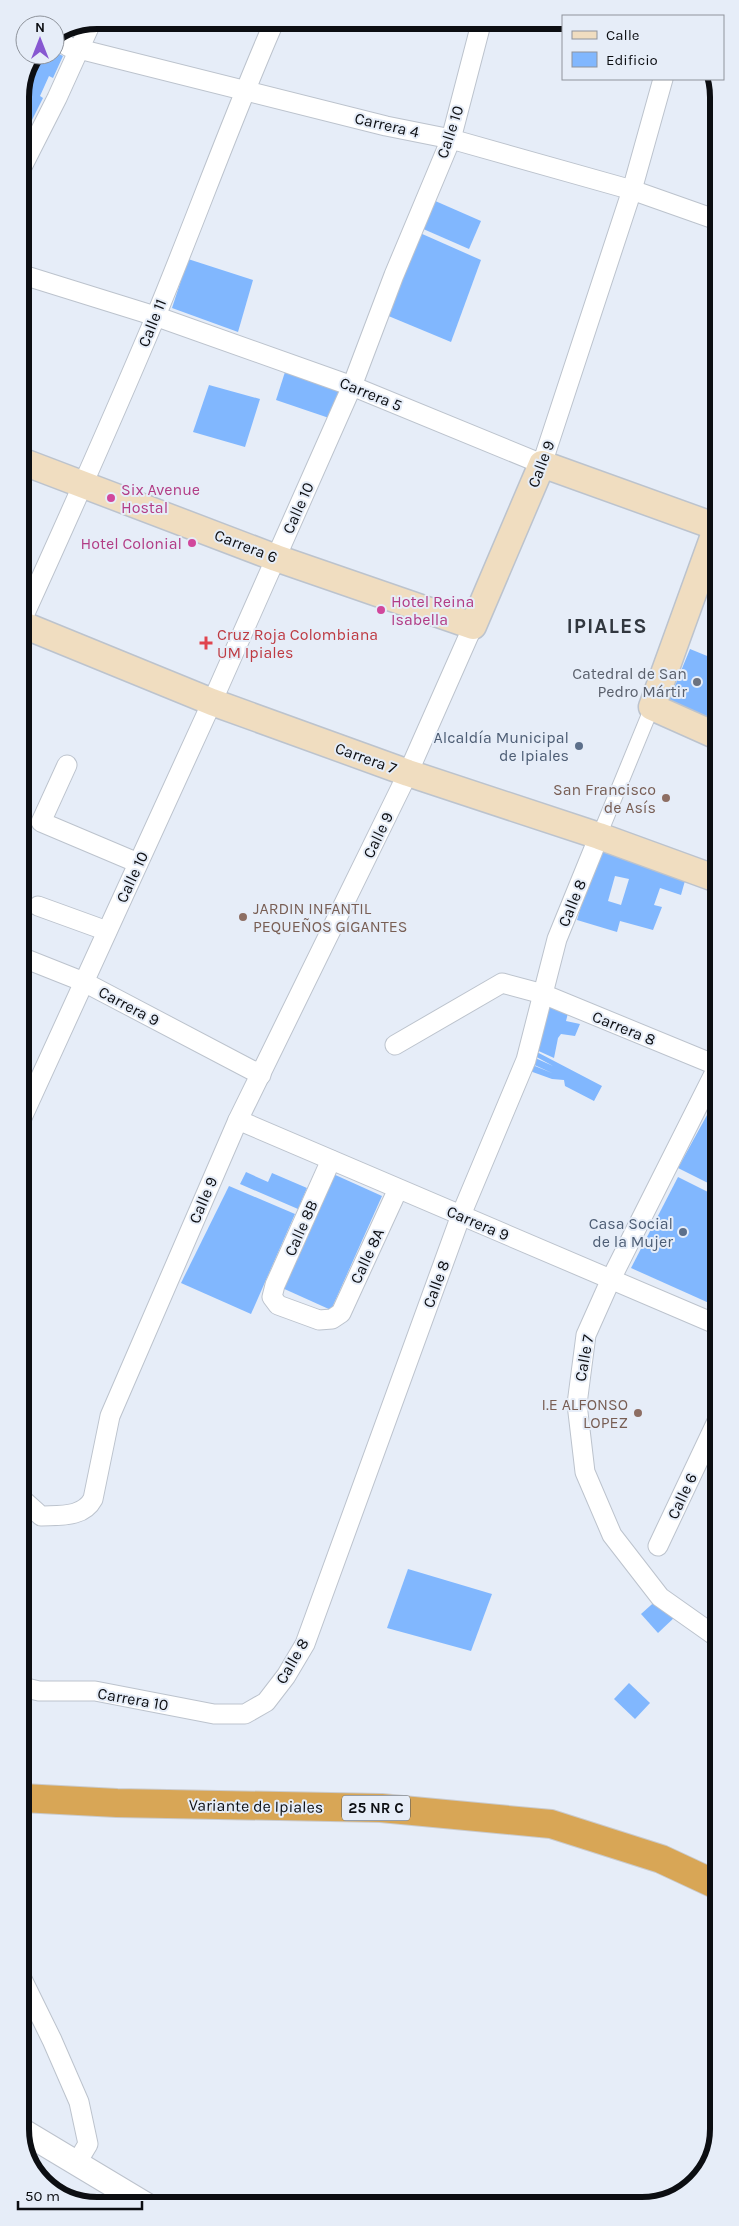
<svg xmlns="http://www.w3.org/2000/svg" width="739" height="2226" font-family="Karla,sans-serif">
	<rect width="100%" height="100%" fill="#e6edf8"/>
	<!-- building -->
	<g fill="#81b7fe" fill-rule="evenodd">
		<path d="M55,52L63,56L53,78L49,76L40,96L43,98L20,144V92L37,55H55Z"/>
		<path d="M433,200L481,221L469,249L421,228Z"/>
		<path d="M420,233L481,260L451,342L386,315Z"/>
		<path d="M188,259L253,280L238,332L172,308Z"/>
		<path d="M285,372L339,390L329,418L276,400Z"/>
		<path d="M209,385L260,399L245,447L193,432Z"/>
		<path d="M690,649L717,660V725L667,705Z"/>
		<path d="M599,844L688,870L681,895L660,888L654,905L662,907L653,930L620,921L617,932L577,920ZM615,876L629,879L621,905L608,901Z"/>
		<path d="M544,1004L568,1013L566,1021L580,1024L575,1036L561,1034L558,1038L554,1058L532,1048Z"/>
		<path d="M535,1051L602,1086L594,1101L565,1086L564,1080L552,1079L527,1070L530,1064L552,1073L530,1063L533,1057L553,1066L533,1055Z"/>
		<path d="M718,1095V1188L678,1168Z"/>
		<path d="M246,1172L268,1182L272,1173L307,1188L298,1209L240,1184Z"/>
		<path d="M331,1173L382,1196L331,1310L280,1287Z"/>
		<path d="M678,1177L718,1197V1307L631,1268Z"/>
		<path d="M229,1186L295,1214L251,1314L181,1283Z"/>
		<path d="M408,1569L492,1594L471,1651L387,1628Z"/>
		<path d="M660,1597L677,1615L658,1633L641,1614Z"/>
		<path d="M629,1683L650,1703L635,1719L614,1699Z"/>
	</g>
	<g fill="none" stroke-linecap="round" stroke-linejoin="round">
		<defs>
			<path id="pedestrian" d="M599,836L652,707"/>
			<g id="minor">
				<path d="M55,38L69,47L79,49L386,126L451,139L632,190L717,220"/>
				<path d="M20,171L57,98L91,23"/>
				<path d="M20,274L155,316L352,386L542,464L632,190L663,79"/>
				<path d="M21,622C67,521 112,420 155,318C196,219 232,118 275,20"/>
				<path d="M67,765L41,822L138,863"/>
				<path d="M38,906L107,931"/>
				<path d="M21,957L84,982L261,1075"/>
				<path d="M395,1045L502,983L543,994L718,1066L611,1279L586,1335L577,1404L585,1472L612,1535L660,1597L718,1638"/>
				<path d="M21,1120L212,702L352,386L394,275L451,139L482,20"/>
				<path d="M238,1120L718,1325"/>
				<path d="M331,1160L275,1285L272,1297L278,1305L319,1320L332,1319L341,1313L398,1189"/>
				<path d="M22,1499L41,1516C59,1515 83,1518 93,1499L110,1416L238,1120L408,773L473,626"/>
				<path d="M658,1546L718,1419"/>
				<path d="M22,1687L39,1691H95L214,1714H245L266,1702L286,1676L305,1644L461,1215L526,1060L557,939L599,836"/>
				<path d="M22,1979L52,2040L79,2102L88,2144L76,2164"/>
			</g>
			<path id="tertiary" d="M23,2131L148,2206"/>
			<g id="secondary">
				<path d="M21,461L276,558L473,626L542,464L717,527"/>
				<path d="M717,527L652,707L717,736"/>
				<path d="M21,624L212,702L408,773L599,836L717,879"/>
			</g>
			<path id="trunk" d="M22,1798L117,1803L381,1808L551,1824L661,1859L719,1886"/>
		</defs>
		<!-- pedestrian casing -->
		<use href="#pedestrian" stroke="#bcc3cd" stroke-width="16"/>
		<!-- minor casing -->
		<use href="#minor" stroke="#bcc3cd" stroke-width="21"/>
		<!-- tertiary casing -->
		<use href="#tertiary" stroke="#bcc3cd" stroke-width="26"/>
		<!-- secondary casing -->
		<use href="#secondary" stroke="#bcc3cd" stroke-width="29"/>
		<!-- trunk casing -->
		<use href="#trunk" stroke="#cacacb" stroke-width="30"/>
		<!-- pedestrian -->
		<use href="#pedestrian" stroke="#fff" stroke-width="14"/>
		<!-- minor -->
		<use href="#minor" stroke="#fff" stroke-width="19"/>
		<!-- tertiary -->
		<use href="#tertiary" stroke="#fff" stroke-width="24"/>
		<!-- secondary -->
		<use href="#secondary" stroke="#f0ddc0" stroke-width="26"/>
		<!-- trunk -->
		<use href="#trunk" stroke="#d8a656" stroke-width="28"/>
	</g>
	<!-- markers -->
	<g fill="#d1479c" stroke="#e6edf8" stroke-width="2">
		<circle cx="111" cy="498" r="5"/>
		<circle cx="192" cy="543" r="5"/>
		<circle cx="381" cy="610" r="5"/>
	</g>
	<path fill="#e0444e" stroke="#e6edf8" stroke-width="2" d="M203.5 635.5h5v5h5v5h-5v5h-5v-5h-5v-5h5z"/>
	<circle fill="#6b7280" stroke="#e6edf8" stroke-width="2" cx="697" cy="682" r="5"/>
	<g fill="#5c6f8a" stroke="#e6edf8" stroke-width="2">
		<circle cx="579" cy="746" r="5"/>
		<circle cx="683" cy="1232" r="5"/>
	</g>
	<g fill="#8d6e63" stroke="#e6edf8" stroke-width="2">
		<circle cx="666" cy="798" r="5"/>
		<circle cx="243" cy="917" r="5"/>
		<circle cx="638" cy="1413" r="5"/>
	</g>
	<g text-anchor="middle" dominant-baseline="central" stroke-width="4" stroke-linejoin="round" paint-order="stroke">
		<!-- shield labels -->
		<rect fill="#e6edf8" stroke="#4d5157" stroke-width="1" x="342" y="1795.5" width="68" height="25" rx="4"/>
		<g font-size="15" font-weight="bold" fill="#0c0e12">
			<text x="376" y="1808">25 NR C</text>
		</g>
		<!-- street labels -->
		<g font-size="16" fill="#0c0e12" stroke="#e6edf8">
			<text transform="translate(387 125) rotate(13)">Carrera 4</text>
			<text transform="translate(450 132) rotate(-72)">Calle 10</text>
			<text transform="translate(152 323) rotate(-68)">Calle 11</text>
			<text transform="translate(371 394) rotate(22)">Carrera 5</text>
			<text transform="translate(541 464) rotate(-69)">Calle 9</text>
			<text transform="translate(298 508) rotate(-66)">Calle 10</text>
			<text transform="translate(246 546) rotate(21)">Carrera 6</text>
			<text transform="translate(366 758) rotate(20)">Carrera 7</text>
			<text transform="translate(378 835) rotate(-64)">Calle 9</text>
			<text transform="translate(132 877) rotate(-65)">Calle 10</text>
			<text transform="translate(572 903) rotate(-68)">Calle 8</text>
			<text transform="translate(129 1006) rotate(28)">Carrera 9</text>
			<text transform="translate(624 1028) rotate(22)">Carrera 8</text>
			<text transform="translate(203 1200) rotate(-67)">Calle 9</text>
			<text transform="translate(478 1223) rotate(23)">Carrera 9</text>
			<text transform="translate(301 1228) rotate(-66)">Calle 8B</text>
			<text transform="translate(367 1256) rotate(-65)">Calle 8A</text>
			<text transform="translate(436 1284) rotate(-70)">Calle 8</text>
			<text transform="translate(584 1358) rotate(-80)">Calle 7</text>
			<text transform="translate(682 1496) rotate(-65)">Calle 6</text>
			<text transform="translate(292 1661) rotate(-60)">Calle 8</text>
			<text transform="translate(133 1699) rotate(10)">Carrera 10</text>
			<text transform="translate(256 1806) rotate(1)">Variante de Ipiales</text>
		</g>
		<!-- hotel labels -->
		<g font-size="16" fill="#b23c85" stroke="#e6edf8" text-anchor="start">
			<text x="121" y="489">Six Avenue<tspan x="121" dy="18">Hostal</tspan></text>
			<text x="182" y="543" text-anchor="end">Hotel Colonial</text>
			<text x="391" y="601">Hotel Reina<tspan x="391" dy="18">Isabella</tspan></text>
		</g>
		<!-- health labels -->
		<g font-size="16" fill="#be3a42" stroke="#e6edf8" text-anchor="start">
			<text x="217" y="634">Cruz Roja Colombiana<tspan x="217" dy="18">UM Ipiales</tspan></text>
		</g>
		<!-- worship labels -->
		<g font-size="16" fill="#5b616d" stroke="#e6edf8" text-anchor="end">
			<text x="687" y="673">Catedral de San<tspan x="687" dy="18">Pedro Mártir</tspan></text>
		</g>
		<!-- service labels -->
		<g font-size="16" fill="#4e5e75" stroke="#e6edf8" text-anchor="end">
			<text x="569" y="737">Alcaldía Municipal<tspan x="569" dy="18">de Ipiales</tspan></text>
			<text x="673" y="1223">Casa Social<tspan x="673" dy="18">de la Mujer</tspan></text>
		</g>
		<!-- education labels -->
		<g font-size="16" fill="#785e54" stroke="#e6edf8" text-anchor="end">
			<text x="656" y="789">San Francisco<tspan x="656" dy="18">de Asís</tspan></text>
			<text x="253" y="908" text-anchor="start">JARDIN INFANTIL<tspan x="253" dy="18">PEQUEÑOS GIGANTES</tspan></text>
			<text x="628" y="1404">I.E ALFONSO<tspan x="628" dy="18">LOPEZ</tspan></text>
		</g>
		<!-- district labels -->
		<g font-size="21" font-weight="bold" letter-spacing="1" fill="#31373f" stroke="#e6edf8">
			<text x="607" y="626">IPIALES</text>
		</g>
	</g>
	<!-- crop -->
	<path d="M0 0H739V2226H0ZM97 29H642A68 68 0 0 1 710 97V2129A68 68 0 0 1 642 2197H97A68 68 0 0 1 29 2129V97A68 68 0 0 1 97 29Z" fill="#e6edf8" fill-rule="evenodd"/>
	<path fill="none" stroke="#0c0e12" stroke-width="6" d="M97 29H642A68 68 0 0 1 710 97V2129A68 68 0 0 1 642 2197H97A68 68 0 0 1 29 2129V97A68 68 0 0 1 97 29Z"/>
	<!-- legend -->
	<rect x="562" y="15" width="162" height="65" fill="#e6edf8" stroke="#8f949c"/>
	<rect x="572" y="31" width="25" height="8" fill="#f0ddc0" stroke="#8f949c"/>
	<text x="606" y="40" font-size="15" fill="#0c0e12">Calle</text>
	<rect x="572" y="52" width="25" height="15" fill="#81b7fe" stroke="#8f949c"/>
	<text x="606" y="65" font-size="15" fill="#0c0e12">Edificio</text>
	<!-- north arrow -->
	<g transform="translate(40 40)"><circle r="24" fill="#e6edf8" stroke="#8f949c"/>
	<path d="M0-4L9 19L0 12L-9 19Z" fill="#8758d1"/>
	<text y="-8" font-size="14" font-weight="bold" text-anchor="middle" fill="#0c0e12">N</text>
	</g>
	<!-- scale -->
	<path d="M18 2201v8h124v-8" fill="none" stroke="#0c0e12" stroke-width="2.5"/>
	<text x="25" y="2201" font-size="15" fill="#0c0e12" stroke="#e6edf8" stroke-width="4" paint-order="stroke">50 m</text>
</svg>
